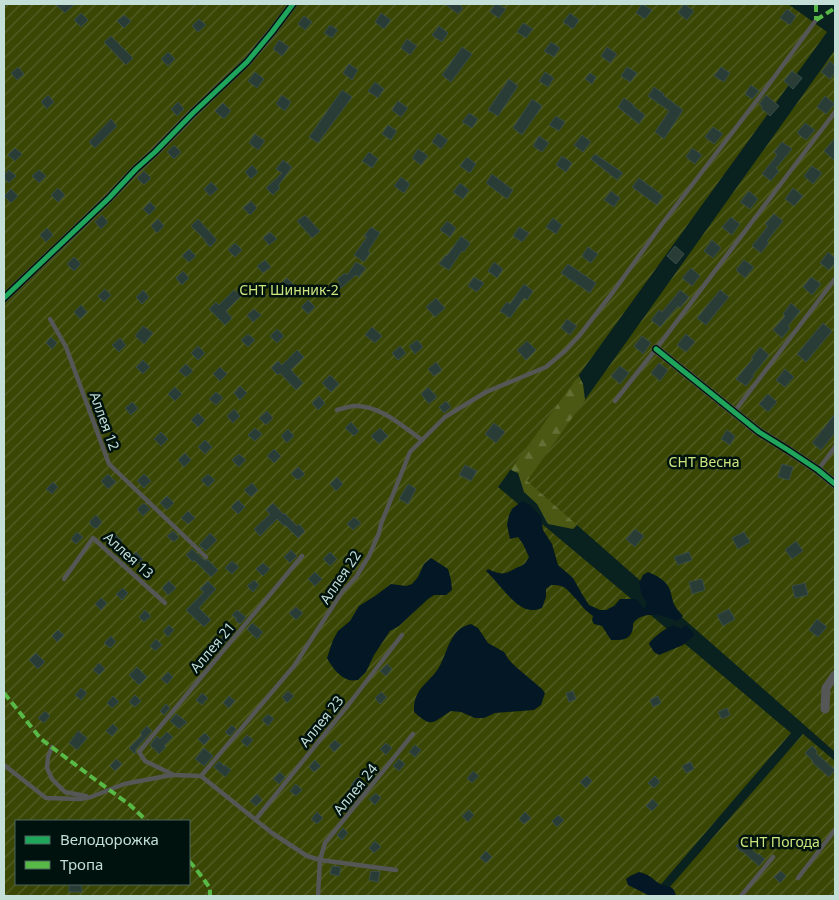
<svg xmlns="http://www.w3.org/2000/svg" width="839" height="900" font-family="'Noto Sans',sans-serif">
	<defs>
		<pattern id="forest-firs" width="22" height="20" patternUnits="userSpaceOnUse" patternTransform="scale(1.25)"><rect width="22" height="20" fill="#4a5813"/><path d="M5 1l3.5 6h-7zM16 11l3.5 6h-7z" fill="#627035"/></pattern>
		<pattern id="garden-furrows" width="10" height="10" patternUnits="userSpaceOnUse" patternTransform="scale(1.25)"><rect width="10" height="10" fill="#394604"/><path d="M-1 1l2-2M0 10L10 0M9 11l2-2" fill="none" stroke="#546028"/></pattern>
	</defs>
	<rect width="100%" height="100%" fill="#0a221f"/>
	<!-- forest -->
	<path fill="url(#forest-firs)" d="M579,376L583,384L587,415L586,516L573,529L548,524L537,504L524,492L518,473L513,471L496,458Z"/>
	<!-- garden -->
	<g fill="url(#garden-furrows)" fill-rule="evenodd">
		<path d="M4,4H788L827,32L498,487L791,733L651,896H4ZM16,821H189V884H16Z"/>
		<path d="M835,50V752L527,481Z"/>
		<path d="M803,734L835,761V896H662Z"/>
	</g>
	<!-- water -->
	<g fill="#031824">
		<path d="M522,501L530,505L541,517L543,530L552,544L558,565L573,578L582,594L589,605L600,610H606L614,606L620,599H637L644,609L647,603L642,596L639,583L643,575L648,572C657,576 666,580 670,590C672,595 672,601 675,606C677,609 680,613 683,616L678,621C671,619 662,615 655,615C648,614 636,617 633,624C633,626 633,629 632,632C628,641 620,640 611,640L602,626L594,624L592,620L593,616C587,612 582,607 578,601C568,591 566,584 551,585L546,589V597L542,608C537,610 532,611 526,609C512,604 498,582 486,571L488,569C501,575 504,575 516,568C524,565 525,564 529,557L523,544L518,537L510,539L507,525L509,515L512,509Z"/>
		<path d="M431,558L448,569L451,580L452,590L446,595H434L428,599L399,626L390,631L374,655L366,672L358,680C355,680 352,681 349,680C339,677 332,667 327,658L333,640L338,631L350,621L359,606L375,596L391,584L406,586L412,584L418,577L424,564Z"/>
		<path d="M471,624L478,628L488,643L504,652L509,660L516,667L542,689L545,693L541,705L534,710L495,713L484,718H475L461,712L451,711C433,721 434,730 414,712C414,705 414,700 418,693C421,686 433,677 438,669C445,658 447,644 455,634C460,628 464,626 471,624Z"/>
		<path d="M674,625L681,629L686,625L692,631L694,635L683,645L659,655L654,652L649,644C652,638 667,627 674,625Z"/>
		<path d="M639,872C650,875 649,876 657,882C665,888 674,883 676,896H650L628,885L626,879L630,876Z"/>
	</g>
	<!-- building -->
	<g fill="#293d36" stroke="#3a4e48">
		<path d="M55,4H75L65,13Z"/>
		<path d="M445,4H459L463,8L458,14Z"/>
		<path d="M495,4H498L506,9L499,18L490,12Z"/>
		<path d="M642,4L652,10L645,19L636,13Z"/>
		<path d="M684,4L694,11L687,20L678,13Z"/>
		<path d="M787,9L796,16L790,25L780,18Z"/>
		<path d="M81,13L88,20L81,27L74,20Z"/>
		<path d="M381,13L391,20L384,29L375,22Z"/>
		<path d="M570,13L579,20L573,29L563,22Z"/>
		<path d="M124,15L131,21L124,28L117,21Z"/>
		<path d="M304,16L312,22L305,30L298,24Z"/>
		<path d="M199,19L206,25L198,32L192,26Z"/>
		<path d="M523,23L533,29L526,38L517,32Z"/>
		<path d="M330,25L338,30L332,38L324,33Z"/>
		<path d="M439,26L448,33L442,42L432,35Z"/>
		<path d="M111,36L133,58L126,65L104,42Z"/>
		<path d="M407,39L417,46L410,55L401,48Z"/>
		<path d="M279,40L289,47L282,56L273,49Z"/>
		<path d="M551,42L560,48L554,57L544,51Z"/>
		<path d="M462,47L472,54L451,82L442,75Z"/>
		<path d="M607,47L617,54L610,63L601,56Z"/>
		<path d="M168,52L175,59L168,66L161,59Z"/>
		<path d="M830,61L835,66V73L830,79L821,72Z"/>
		<path d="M349,64L358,70L352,80L343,73Z"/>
		<path d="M18,67L24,74L17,80L11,73Z"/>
		<path d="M627,67L637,73L630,82L621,76Z"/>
		<path d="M721,67L730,73L724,82L714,76Z"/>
		<path d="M792,71L802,78L793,89L784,81Z"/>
		<path d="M255,72L264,79L257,88L248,81Z"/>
		<path d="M545,72L554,78L548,87L539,81Z"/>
		<path d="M590,73L596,77L592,84L585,79Z"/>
		<path d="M509,79L518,86L498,116L488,110Z"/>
		<path d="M375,82L384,89L378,98L368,91Z"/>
		<path d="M751,85L759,91L752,99L745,94Z"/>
		<path d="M654,87L664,94L663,95L683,110L664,139L655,132L669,111L648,96Z"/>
		<path d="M342,90L352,97L318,143L309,137Z"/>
		<path d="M48,95L54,102L47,109L41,102Z"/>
		<path d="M282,95L291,102L285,111L276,104Z"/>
		<path d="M766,95L779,106L770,116L761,108L762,106L759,104Z"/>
		<path d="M825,96L835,104L826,114L817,107Z"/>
		<path d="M624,98L634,105L633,106L645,115L639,124L618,107Z"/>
		<path d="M532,99L542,106L522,135L513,128Z"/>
		<path d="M398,101L408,108L401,117L392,110Z"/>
		<path d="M178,102L184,109L177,116L171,109Z"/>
		<path d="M223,103L231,111L224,119L215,111Z"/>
		<path d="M469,113L478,119L472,128L462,122Z"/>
		<path d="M556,116L565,122L559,131L549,125Z"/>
		<path d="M111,119L117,126L95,148L89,142Z"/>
		<path d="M805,123L815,130L806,140L797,133Z"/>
		<path d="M388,125L397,131L391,140L382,134Z"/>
		<path d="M713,127L723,134L714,144L705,137Z"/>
		<path d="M438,133L448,140L441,149L432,142Z"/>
		<path d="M255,134L265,141L258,150L249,143Z"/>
		<path d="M582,135L591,142L583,152L574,145Z"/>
		<path d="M539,136L549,143L542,152L533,146Z"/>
		<path d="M835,138V161L824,151Z"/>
		<path d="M782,142L792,149L776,168L779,171L771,181L762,174L777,155L774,152Z"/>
		<path d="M174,145L181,152L174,159L167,152Z"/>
		<path d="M15,148L22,154L15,161L8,155Z"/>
		<path d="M692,148L702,155L695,164L686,157Z"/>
		<path d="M418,149L428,156L421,165L412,158Z"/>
		<path d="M369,152L378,159L372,168L362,161Z"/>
		<path d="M595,154L623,173L617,180L591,159Z"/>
		<path d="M562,156L572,163L566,172L556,165Z"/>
		<path d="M467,157L476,164L470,173L460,166Z"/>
		<path d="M283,160L292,167L278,186L280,188L273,195L266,188L282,173L276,169Z"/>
		<path d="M252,165L258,172L251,179L245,172Z"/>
		<path d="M812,166L822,173L813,184L804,176Z"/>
		<path d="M9,170L16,176L9,183L4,178V175Z"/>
		<path d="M39,170L46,176L39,183L32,176Z"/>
		<path d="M144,171L151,178L144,185L137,178Z"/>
		<path d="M492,174L513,190L507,199L486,183Z"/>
		<path d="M401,177L410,184L404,193L394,186Z"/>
		<path d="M639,178L663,196L657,205L632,187Z"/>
		<path d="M211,182L218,189L210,196L204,189Z"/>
		<path d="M460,183L469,190L463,199L453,192Z"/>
		<path d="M58,188L65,195L58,202L51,195Z"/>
		<path d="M793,188L803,196L794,206L785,199Z"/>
		<path d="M11,189L18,196L11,203L4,196Z"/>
		<path d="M611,191L620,198L614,207L604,200Z"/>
		<path d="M749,191L758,199L750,209L740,202Z"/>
		<path d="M251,201L257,208L250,215L243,208Z"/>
		<path d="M150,202L156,208L149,215L143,209Z"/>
		<path d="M774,214L783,221L767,241L769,243L761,253L752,246L768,226L765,224Z"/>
		<path d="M102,215L108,222L101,229L95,222Z"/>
		<path d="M305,215L320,231L312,238L297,221Z"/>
		<path d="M731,217L740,224L732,235L722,227Z"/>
		<path d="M553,218L562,225L556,234L546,227Z"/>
		<path d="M158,219L164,226L157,233L151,226Z"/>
		<path d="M198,219L217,240L210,247L204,240H205L191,226Z"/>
		<path d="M447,221L456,228L450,237L440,230Z"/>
		<path d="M371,227L380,233L368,251L370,253L364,262L354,255L367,237L364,236Z"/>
		<path d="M519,227L529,233L522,242L513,236Z"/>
		<path d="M47,228L53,235L46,242L40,235Z"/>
		<path d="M270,232L277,239L269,245L263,238Z"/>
		<path d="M461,236L470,243L464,252L462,251L449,270L439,264L446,255L447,256Z"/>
		<path d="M712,240L721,248L713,258L704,251Z"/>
		<path d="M235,243L242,250L235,257L228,250Z"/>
		<path d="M675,246L684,254L676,264L667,256Z"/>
		<path d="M588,247L598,254L591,263L582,256Z"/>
		<path d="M189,249L196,256L189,262L182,256Z"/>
		<path d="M828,252L835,258V263L829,270L820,263Z"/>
		<path d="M74,257L81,264L74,271L67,264Z"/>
		<path d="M265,260L271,267L263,273L257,266Z"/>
		<path d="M744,260L754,267L745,278L736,270Z"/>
		<path d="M356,262L366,268L359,277L356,275L341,288L339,286L340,284L337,279L345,273L347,275Z"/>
		<path d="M494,262L503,269L497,278L488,271Z"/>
		<path d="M568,264L596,283L590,293L561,273Z"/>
		<path d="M691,268L700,276L692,286L682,278Z"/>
		<path d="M183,271L189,278L182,285L176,278Z"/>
		<path d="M474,277L484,283L477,292L468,286Z"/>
		<path d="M811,277L821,284L812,295L803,287Z"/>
		<path d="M287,278L294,285L287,292L280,285Z"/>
		<path d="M524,284L533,291L527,300L524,298L510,318L500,311L507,302L510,304Z"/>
		<path d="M105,289L111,295L104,302L98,296Z"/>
		<path d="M143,290L149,297L142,304L136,297Z"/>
		<path d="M234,290L241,296L226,311L232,318L225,325L209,309L216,302L219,305Z"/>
		<path d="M680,290L689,297L680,308L678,306L660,327L651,320L659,310L662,312Z"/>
		<path d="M720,290L729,297L706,325L697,318Z"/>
		<path d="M436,298L445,308L435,317L426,307Z"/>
		<path d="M308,300L315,307L308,314L301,307Z"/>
		<path d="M791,303L800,311L788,326L790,328L782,338L773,330L785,316L783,314Z"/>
		<path d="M81,305L87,312L80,319L74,312Z"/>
		<path d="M254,309L261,315L253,322L247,315Z"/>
		<path d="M567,319L577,326L570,335L561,328Z"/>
		<path d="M823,323L832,331L806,362L797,354Z"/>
		<path d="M143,326L153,333L144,344L135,336Z"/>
		<path d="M372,327L382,336L375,343L365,335Z"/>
		<path d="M277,329L284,336L277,343L270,336Z"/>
		<path d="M248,334L255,340L248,347L241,340Z"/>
		<path d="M686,334L695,342L686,352L677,345Z"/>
		<path d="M642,336L651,343L643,354L634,346Z"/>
		<path d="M51,337L57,343L52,349L46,343Z"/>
		<path d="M120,338L126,345L119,352L112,345Z"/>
		<path d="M417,340L423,347L415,354L409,346Z"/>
		<path d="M527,341L536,350L526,360L517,350Z"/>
		<path d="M198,346L205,353L198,360L191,353Z"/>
		<path d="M400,346L406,353L398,360L392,353Z"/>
		<path d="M760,347L769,355L753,375L754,376L746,386L736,379L753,359L751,358Z"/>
		<path d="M297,350L304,357L291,370L303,383L296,390L280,373L278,375L271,368L278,361L282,365Z"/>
		<path d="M143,360L150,367L143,374L136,367Z"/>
		<path d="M436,362L442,370L434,376L428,369Z"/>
		<path d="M659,363L668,370L660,381L651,373Z"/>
		<path d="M186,364L193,371L186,377L179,371Z"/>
		<path d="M620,366L629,373L620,384L611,376Z"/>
		<path d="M220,367L227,374L220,381L213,374Z"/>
		<path d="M785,369L794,377L785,387L776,380Z"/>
		<path d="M330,375L339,384L331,392L322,383Z"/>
		<path d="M240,386L247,393L240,400L234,393Z"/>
		<path d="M175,387L182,394L175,401L168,394Z"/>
		<path d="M428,387L437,397L429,404L421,394Z"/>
		<path d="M216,392L223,398L216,405L209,399Z"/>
		<path d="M768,394L777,402L768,412L759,404Z"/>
		<path d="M319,396L325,403L318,410L312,403Z"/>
		<path d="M446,401L451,407L444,413L439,407Z"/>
		<path d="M132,402L138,408L131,415L125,408Z"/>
		<path d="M234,409L240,416L233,423L227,416Z"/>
		<path d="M267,411L273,418L266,425L259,418Z"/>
		<path d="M198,413L205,420L198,427L191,420Z"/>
		<path d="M835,414V433L821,450L812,443Z"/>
		<path d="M351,422L359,431L354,436L345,428Z"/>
		<path d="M494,423L505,432L496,443L485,434Z"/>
		<path d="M255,428L262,434L255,441L248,435Z"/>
		<path d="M380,428L388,436L379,444L371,436Z"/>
		<path d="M288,429L294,436L287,443L281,436Z"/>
		<path d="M727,430L735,436L730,445L721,439Z"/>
		<path d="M161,432L168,439L161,446L154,439Z"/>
		<path d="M205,440L212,447L205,454L198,447Z"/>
		<path d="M274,449L281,456L274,463L267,456Z"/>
		<path d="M185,453L191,460L184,467L178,460Z"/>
		<path d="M239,454L246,460L239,467L232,460Z"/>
		<path d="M782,464L793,467L789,480L778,477Z"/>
		<path d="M465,465L477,471L471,481L459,475Z"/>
		<path d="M298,467L305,474L298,480L291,474Z"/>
		<path d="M108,474L116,482L108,489L101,481Z"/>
		<path d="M144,474L151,481L144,488L137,481Z"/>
		<path d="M208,474L215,480L208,487L201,480Z"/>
		<path d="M337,477L343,484L336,491L330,484Z"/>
		<path d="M53,482L58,487L52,494L46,489Z"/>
		<path d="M252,483L258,490L251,497L244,490Z"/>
		<path d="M408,484L416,489L408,504L399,499Z"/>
		<path d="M167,496L174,503L167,510L160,503Z"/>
		<path d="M238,500L245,507L238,514L231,507Z"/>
		<path d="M144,503L150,509L143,516L137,509Z"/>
		<path d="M273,503L283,514L284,513L297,526L299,524L305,531L298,538L285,525L284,526L277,519L260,536L254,529L270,514L266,510Z"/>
		<path d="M188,511L195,518L188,524L181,518Z"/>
		<path d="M96,515L102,522L97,528H94L90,524V521Z"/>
		<path d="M354,517L361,523L353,530L347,524Z"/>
		<path d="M635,529L644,536L635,547L626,539Z"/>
		<path d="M173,531L179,537L174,542L167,536Z"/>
		<path d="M77,532L83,537L76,544L71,539Z"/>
		<path d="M744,532L750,542L738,549L732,538Z"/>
		<path d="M210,533L217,540L206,551L199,545Z"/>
		<path d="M115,534L122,541L114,547L108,541Z"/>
		<path d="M796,541L803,551L792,559L785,550Z"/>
		<path d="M192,549L204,560H208L218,570L211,577L194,560L193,562L186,555Z"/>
		<path d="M291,550L297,556L290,563L284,557Z"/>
		<path d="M136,552L143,559L136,565L129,559Z"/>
		<path d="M330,552L337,559L330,566L323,559Z"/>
		<path d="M689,552L692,560L678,565L674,557Z"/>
		<path d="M232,561L239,567L232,574L225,568Z"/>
		<path d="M263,563L270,569L263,576L256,569Z"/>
		<path d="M315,572L322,579L315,586L308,579Z"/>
		<path d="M702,579L705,590L692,594L689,582Z"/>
		<path d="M254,580L259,585L253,592L247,586Z"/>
		<path d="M169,581L176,588L168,595L162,588Z"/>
		<path d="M208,581L216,589L199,608L211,620L204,627L186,610L204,592L200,589Z"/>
		<path d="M805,583L808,595L795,598L792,586Z"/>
		<path d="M123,588L128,593L122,600L116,594Z"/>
		<path d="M101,598L107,603L101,610L95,604Z"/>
		<path d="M296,607L303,613L296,620L289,613Z"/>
		<path d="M729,609L735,619L723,626L717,615Z"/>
		<path d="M145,610L151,616L144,622L139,617Z"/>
		<path d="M237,610L246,617L240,624L235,620L237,619L232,615Z"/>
		<path d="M817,619L827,627L818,637L809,630Z"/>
		<path d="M252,623L263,632L257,639L247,629Z"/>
		<path d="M169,625L174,630L168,637L163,631Z"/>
		<path d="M58,630L64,635L57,642L52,636Z"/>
		<path d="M225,634L229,638L223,645L219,641Z"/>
		<path d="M111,636L116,642L110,648L104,643Z"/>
		<path d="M156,639L162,645L155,651L150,646Z"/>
		<path d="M36,653L45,662L38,669L29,660Z"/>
		<path d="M202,657L208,663L202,669L196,664Z"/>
		<path d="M99,663L105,669L99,675L93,670Z"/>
		<path d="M387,664L392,669L386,676L380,671Z"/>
		<path d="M137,667L147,677L139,685L129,675Z"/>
		<path d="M168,672L173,677L167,684L161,679Z"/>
		<path d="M81,688L87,693L81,700L75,695Z"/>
		<path d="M288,691L294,696L287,703L282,697Z"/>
		<path d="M573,691L576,699L569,702L566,693Z"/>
		<path d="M381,692L387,697L380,704L375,698Z"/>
		<path d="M202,693L208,698L202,705L196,700Z"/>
		<path d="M135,695L141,701L135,707L129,702Z"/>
		<path d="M113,696L119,702L112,708L107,703Z"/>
		<path d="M229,696L235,701L229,708L223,703Z"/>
		<path d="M658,696L661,703L653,707L650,700Z"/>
		<path d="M166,704L170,708L164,715L160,711Z"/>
		<path d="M727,708L730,715L722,719L718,712Z"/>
		<path d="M45,711L50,716L44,723L38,718Z"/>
		<path d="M176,714L187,722L179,729L170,721Z"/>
		<path d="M268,714L274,719L268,726L262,720Z"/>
		<path d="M327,714L332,718L326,726L321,720Z"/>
		<path d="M113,724L118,729L112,736L106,731Z"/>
		<path d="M232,725L236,729L230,736L225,732Z"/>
		<path d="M147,726L152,731L136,749L135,754L129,748L142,735L140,733Z"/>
		<path d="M78,731L87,738L77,750L69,743Z"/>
		<path d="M167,732L173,737L164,746L166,747L159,754L150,745L157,736L160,739Z"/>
		<path d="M205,733L210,738L204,745L198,739Z"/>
		<path d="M247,735L253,740L247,747L241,741Z"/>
		<path d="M335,740L341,745L334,752L329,746Z"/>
		<path d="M386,743L392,748L386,755L380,749Z"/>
		<path d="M415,745L421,750L415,757L409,752Z"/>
		<path d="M812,746L817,751L816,753L835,770L829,777L812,762L813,761L805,753Z"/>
		<path d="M204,748L213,756L204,766L195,759Z"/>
		<path d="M116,759L122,764L115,771L110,766Z"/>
		<path d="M399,759L405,764L399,771L393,766Z"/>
		<path d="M315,760L321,766L314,772L309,767Z"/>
		<path d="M219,761L224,766L225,765L231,770L225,777L214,767Z"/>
		<path d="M691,762L694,769L686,773L682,766Z"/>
		<path d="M473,771L479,776L472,783L467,778Z"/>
		<path d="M280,772L285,777L279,784L273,779Z"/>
		<path d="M587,776L592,781L586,788L580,782Z"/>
		<path d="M655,776L660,782L654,788L648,783Z"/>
		<path d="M358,777L363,783L357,789L351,784Z"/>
		<path d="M296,784L302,790L296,796L290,791Z"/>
		<path d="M376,793L381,798L375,805L369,799Z"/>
		<path d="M257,794L262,800L256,806L250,801Z"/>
		<path d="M653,799L658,805L652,811L646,806Z"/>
		<path d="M469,810L474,815L468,822L462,816Z"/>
		<path d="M317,812L323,818L317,824L311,819Z"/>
		<path d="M525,812L531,818L524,824L519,819Z"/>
		<path d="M558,815L564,820L557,827L552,821Z"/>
		<path d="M343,828L348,833L342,840L337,835Z"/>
		<path d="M742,840L758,855L759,854L765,859L759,866L742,851L741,852L736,846Z"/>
		<path d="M375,841L381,847L374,853L369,848Z"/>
		<path d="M486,851L492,857L486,863L480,858Z"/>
		<path d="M332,866L341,867L339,876L330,874Z"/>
		<path d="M371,871L380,872L378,882L369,880Z"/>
		<path d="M781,871L786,876L780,883L774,877Z"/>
		<path d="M69,884H81L82,892H69Z"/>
	</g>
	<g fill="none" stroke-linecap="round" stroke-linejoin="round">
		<!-- service -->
		<g stroke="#555656" stroke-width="4.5">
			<path d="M50,319L66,347L109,464L206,557"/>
			<path d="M615,401L656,349L835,112"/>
			<path d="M337,410C342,409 347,407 353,406C379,404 402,426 422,440"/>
			<path d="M734,412L835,279"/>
			<path d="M818,470L835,447"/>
			<path d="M302,556L139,752L145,761L174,775L201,776L272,833L307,856L320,860L396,870"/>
			<path d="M64,579L93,538L165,603"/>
			<path d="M52,747L48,757L47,768L52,779L65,792L86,796"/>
			<path d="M4,765L46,798L81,799L91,797L124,784L172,775"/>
			<path d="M201,776L294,666L342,592L356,577L369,556L379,533L381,524L410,452L445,417L486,392L546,367L565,351L579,336L613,292L662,224L764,91L816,20"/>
			<path d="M256,819L349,704L402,635"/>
			<path d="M798,878L835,830"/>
			<path d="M318,896L320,860L325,843L413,734"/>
			<path d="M741,896L773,857"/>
		</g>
		<!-- minor -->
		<g stroke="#555656" stroke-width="9">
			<path d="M4,298L109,198L136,169L155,152L193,113L247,62L272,32L293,4"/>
			<path d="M656,349L759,432L788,450L818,470L835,484"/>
			<path d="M825,709L826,688L835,675"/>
		</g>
		<!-- quiet -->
		<g stroke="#58b947" stroke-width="4" stroke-dasharray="8 4" stroke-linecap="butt">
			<path d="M816,4V20"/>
			<path d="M816,20L835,8"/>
			<path d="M4,693L41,739L93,778L130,805L147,821"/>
			<path d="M189,861L196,869L210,888V896"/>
		</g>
		<defs>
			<g id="cycleway">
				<path d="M4,298L109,198L136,169L155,152L193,113L247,62L272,32L293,4"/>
				<path d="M656,349L759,432L788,450L818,470L835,484"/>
			</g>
		</defs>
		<!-- cycleway casing -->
		<use href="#cycleway" stroke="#00120e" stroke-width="8"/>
		<!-- cycleway -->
		<use href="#cycleway" stroke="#20a55d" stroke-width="5"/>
	</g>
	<g text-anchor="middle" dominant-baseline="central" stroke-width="5" stroke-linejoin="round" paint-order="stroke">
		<!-- park labels -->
		<g font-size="14" fill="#cee47d" stroke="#00120e">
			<text x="289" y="289">СНТ Шинник-2</text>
			<text x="704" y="461">СНТ Весна</text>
			<text x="780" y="841">СНТ Погода</text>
		</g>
		<!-- street labels -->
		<g font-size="14" fill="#c3dfd8" stroke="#00120e">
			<text transform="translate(105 421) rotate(70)">Аллея 12</text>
			<text transform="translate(129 555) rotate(42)">Аллея 13</text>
			<text transform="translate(340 577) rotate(-56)">Аллея 22</text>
			<text transform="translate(212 647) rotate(-50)">Аллея 21</text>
			<text transform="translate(321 721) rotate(-51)">Аллея 23</text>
			<text transform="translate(355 789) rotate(-51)">Аллея 24</text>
		</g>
	</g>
	<!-- border -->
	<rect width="839" height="900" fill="none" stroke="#c3dfd8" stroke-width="10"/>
	<!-- legend -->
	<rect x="15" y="820" width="175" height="65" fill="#00120e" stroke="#4e645f"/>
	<rect x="25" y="836" width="25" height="8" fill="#20a55d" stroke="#4e645f"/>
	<text x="60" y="845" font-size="15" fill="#c3dfd8">Велодорожка</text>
	<rect x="25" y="861" width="25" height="8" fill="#58b947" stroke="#4e645f"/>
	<text x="60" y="870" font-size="15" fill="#c3dfd8">Тропа</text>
</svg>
